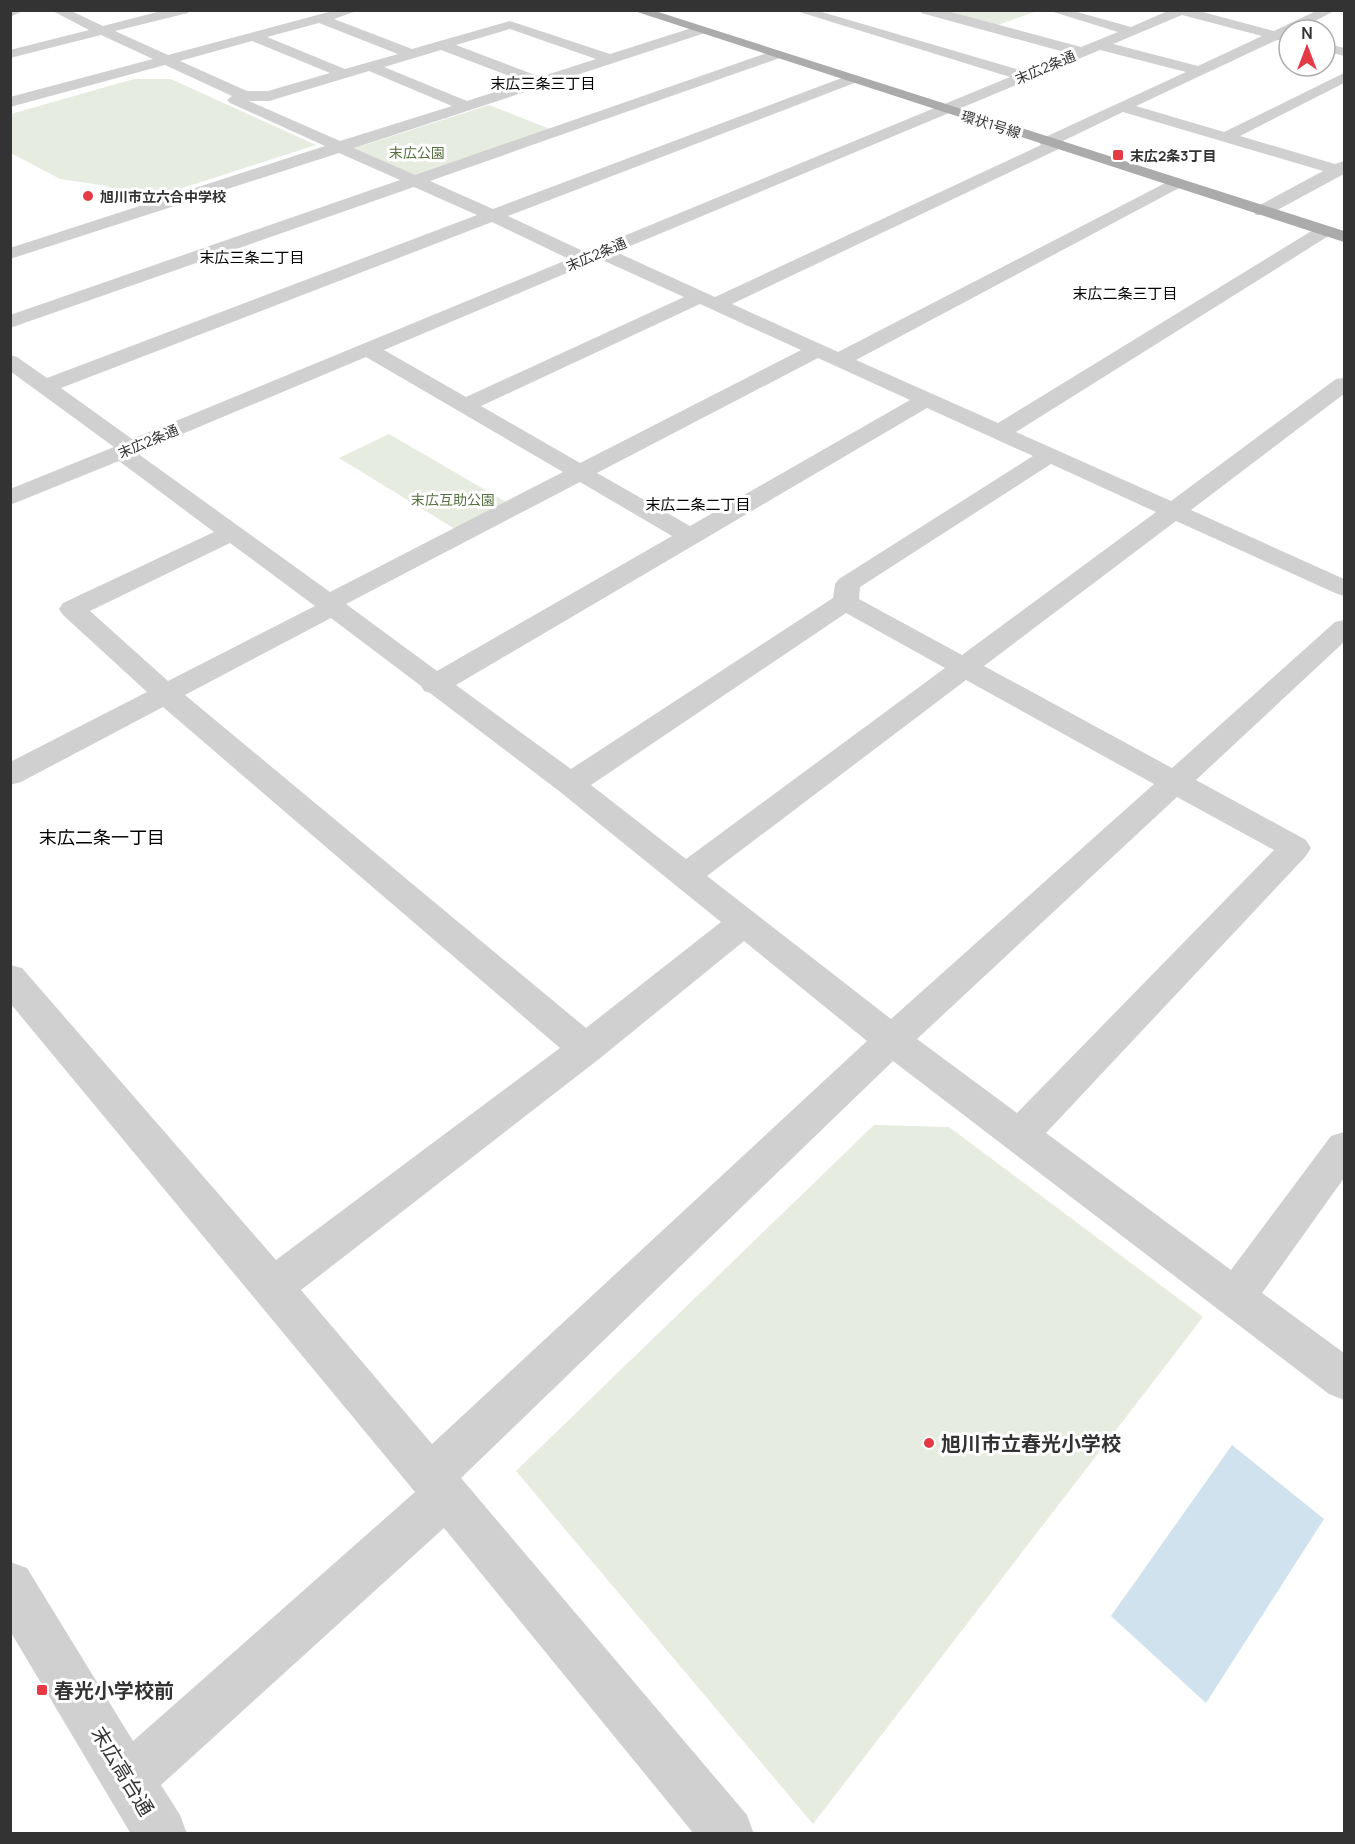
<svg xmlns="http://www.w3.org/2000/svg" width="1355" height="1844" font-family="Manrope,'Noto Sans JP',sans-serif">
	<rect width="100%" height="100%" fill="#fff"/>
	<!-- green -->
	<g fill="#e6ecdf">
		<path d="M951,10L1037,11L995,26L945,13Z"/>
		<path d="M134,79H171L316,145L136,203L107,186L60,179L11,153V114Z"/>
		<path d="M489,105L550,129L415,176L355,148Z"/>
		<path d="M389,434L506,502L455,529L339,458Z"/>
		<path d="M874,1125L949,1127L1203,1317L813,1824L516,1471Z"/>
	</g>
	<!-- water -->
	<path fill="#cfe2ee" d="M1232,1445L1324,1519L1206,1703L1111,1616Z"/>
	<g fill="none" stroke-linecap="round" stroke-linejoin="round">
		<!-- minor -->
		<g fill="#d0d0d0" fill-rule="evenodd">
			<path d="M10,10H25L10,17Z"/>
			<path d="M51,10H69L103,26L165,10H189L188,13L115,31L168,55L336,10H359L334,19L412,49L510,21L610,54L695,27H705L707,30L705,33L354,148L415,175L770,52L775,51L782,55L780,58L430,181L493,209L847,76H857L859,79L857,82L508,216L585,252L1010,77L793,10H815L1023,71L1068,53L921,13L920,10H943L1081,47L1118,32L1047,10H1070L1131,27L1170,10H1195L1274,31L1318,10H1336L1298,30H1289L1286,40H1277L1136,106L1224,132L1344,73V83L1240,136L1335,164L1344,161V174L1268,215H1256L1253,211L1256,207L1323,171L1123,112L1063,141L1065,144L1063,147L732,304L838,352L1175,178L1181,179L1184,183L1181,187L856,360L998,423L1318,227H1330L1333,231L1330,235L1016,432L1171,501L1336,379L1344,378V394L1191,510L1344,579V596L1335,593L1176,521L984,666L1172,768L1335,622L1344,620V642L1196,780L1306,840L1311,848L1306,856L1046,1133L1231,1270L1331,1136L1344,1132V1178L1262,1293L1344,1353V1400L1329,1394L893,1061L461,1478L747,1815L754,1834H694L444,1528L161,1785L180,1815L187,1834H131L10,1631V1562L27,1568L133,1741L415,1492L10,1003V965L22,968L276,1260L560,1048L163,707L21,782L10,785V762L147,692L63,615L59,609L63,603L214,532L119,461L10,505V489L114,447L10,371V355L17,357L47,378L477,215L414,187L10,328V315L400,180L339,153L10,259V248L325,146L230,103L227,100L232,96L165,65L10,107V97L153,59L101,35L10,58V50L89,30ZM1182,15L1262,36L1198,66L1113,44ZM319,23L398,54L345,69L267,37ZM510,29L596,59L540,77L456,45ZM252,41L330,73L268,91H247L180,61ZM441,50L525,82L467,101L384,67ZM1100,50L1186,72L1041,139L1039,142L1041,145L715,297L616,252ZM369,71L452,106L340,141L249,101H269ZM492,222L569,259L132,439L61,388ZM600,259L684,297L466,397L384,350ZM700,304L801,350L580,463L481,406ZM366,357L563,472L330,592L137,453ZM818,358L910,400L690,526L597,473ZM927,408L1033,456L839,579L835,584L833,598L571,769L456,685ZM1051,464L1156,512L962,655L859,599L860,587ZM580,482L672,536L437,671L346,604ZM230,543L315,606L168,681L90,611ZM846,613L945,668L686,859L591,785ZM331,618L421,686L424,691L430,693L559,791L721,922L586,1028L185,695ZM966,680L1154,784L891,1019L707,876ZM1177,797L1274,850L1017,1113L917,1039ZM744,941L867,1041L432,1444L301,1290L599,1059Z"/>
			<path d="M1325,43L1344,48V56L1325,51Z"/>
		</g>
		<!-- major -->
		<path fill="#ababab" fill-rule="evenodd" d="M631,10H652L1344,231V242Z"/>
	</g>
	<!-- markers -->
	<g fill="#e63946" stroke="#fff" stroke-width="2">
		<rect x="1112" y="149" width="12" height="12" rx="3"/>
		<circle cx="88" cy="196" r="6"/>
		<circle cx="929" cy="1443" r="6"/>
		<rect x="36" y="1684" width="12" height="12" rx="3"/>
	</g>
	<g text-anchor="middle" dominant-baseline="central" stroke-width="6" stroke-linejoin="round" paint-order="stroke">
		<!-- far-street labels -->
		<g font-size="14" fill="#333" stroke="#fff">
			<text transform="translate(1045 67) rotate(-23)">末広2条通</text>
			<text transform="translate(991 124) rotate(17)">環状1号線</text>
			<text transform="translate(596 254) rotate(-23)">末広2条通</text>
			<text transform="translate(148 441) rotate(-23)">末広2条通</text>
		</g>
		<!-- far-park labels -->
		<g font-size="14" fill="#56703f" stroke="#fff">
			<text x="417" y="152">末広公園</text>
			<text x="453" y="499">末広互助公園</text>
		</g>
		<!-- far-poi labels -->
		<g font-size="14" font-weight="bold" fill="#333" stroke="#fff" text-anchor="start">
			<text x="1130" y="155">末広2条3丁目</text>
			<text x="100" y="196">旭川市立六合中学校</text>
		</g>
		<!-- far-neighbourhood labels -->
		<g font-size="15" fill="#000" stroke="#fff">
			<text x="543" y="83">末広三条三丁目</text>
			<text x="252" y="257">末広三条二丁目</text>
			<text x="1125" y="293">末広二条三丁目</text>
			<text x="698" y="504">末広二条二丁目</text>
		</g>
		<!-- neighbourhood labels -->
		<g font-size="18" fill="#000" stroke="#fff">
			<text x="102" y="837">末広二条一丁目</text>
		</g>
		<!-- near-poi labels -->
		<g font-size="20" font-weight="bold" fill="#333" stroke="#fff" text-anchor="start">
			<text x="941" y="1443">旭川市立春光小学校</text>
			<text x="54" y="1690">春光小学校前</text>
		</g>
		<!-- near-street labels -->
		<g font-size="20" fill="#333" stroke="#fff">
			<text transform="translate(123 1771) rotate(59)">末広高台通</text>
		</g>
	</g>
	<!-- border -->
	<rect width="1355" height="1844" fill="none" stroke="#333333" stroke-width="24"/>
	<!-- north arrow -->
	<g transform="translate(1307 48)"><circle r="28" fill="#ffffff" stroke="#adadad" stroke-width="1.5"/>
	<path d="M0-4.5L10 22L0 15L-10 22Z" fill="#e63946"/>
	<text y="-9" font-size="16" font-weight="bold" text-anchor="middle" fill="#333333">N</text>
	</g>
</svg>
